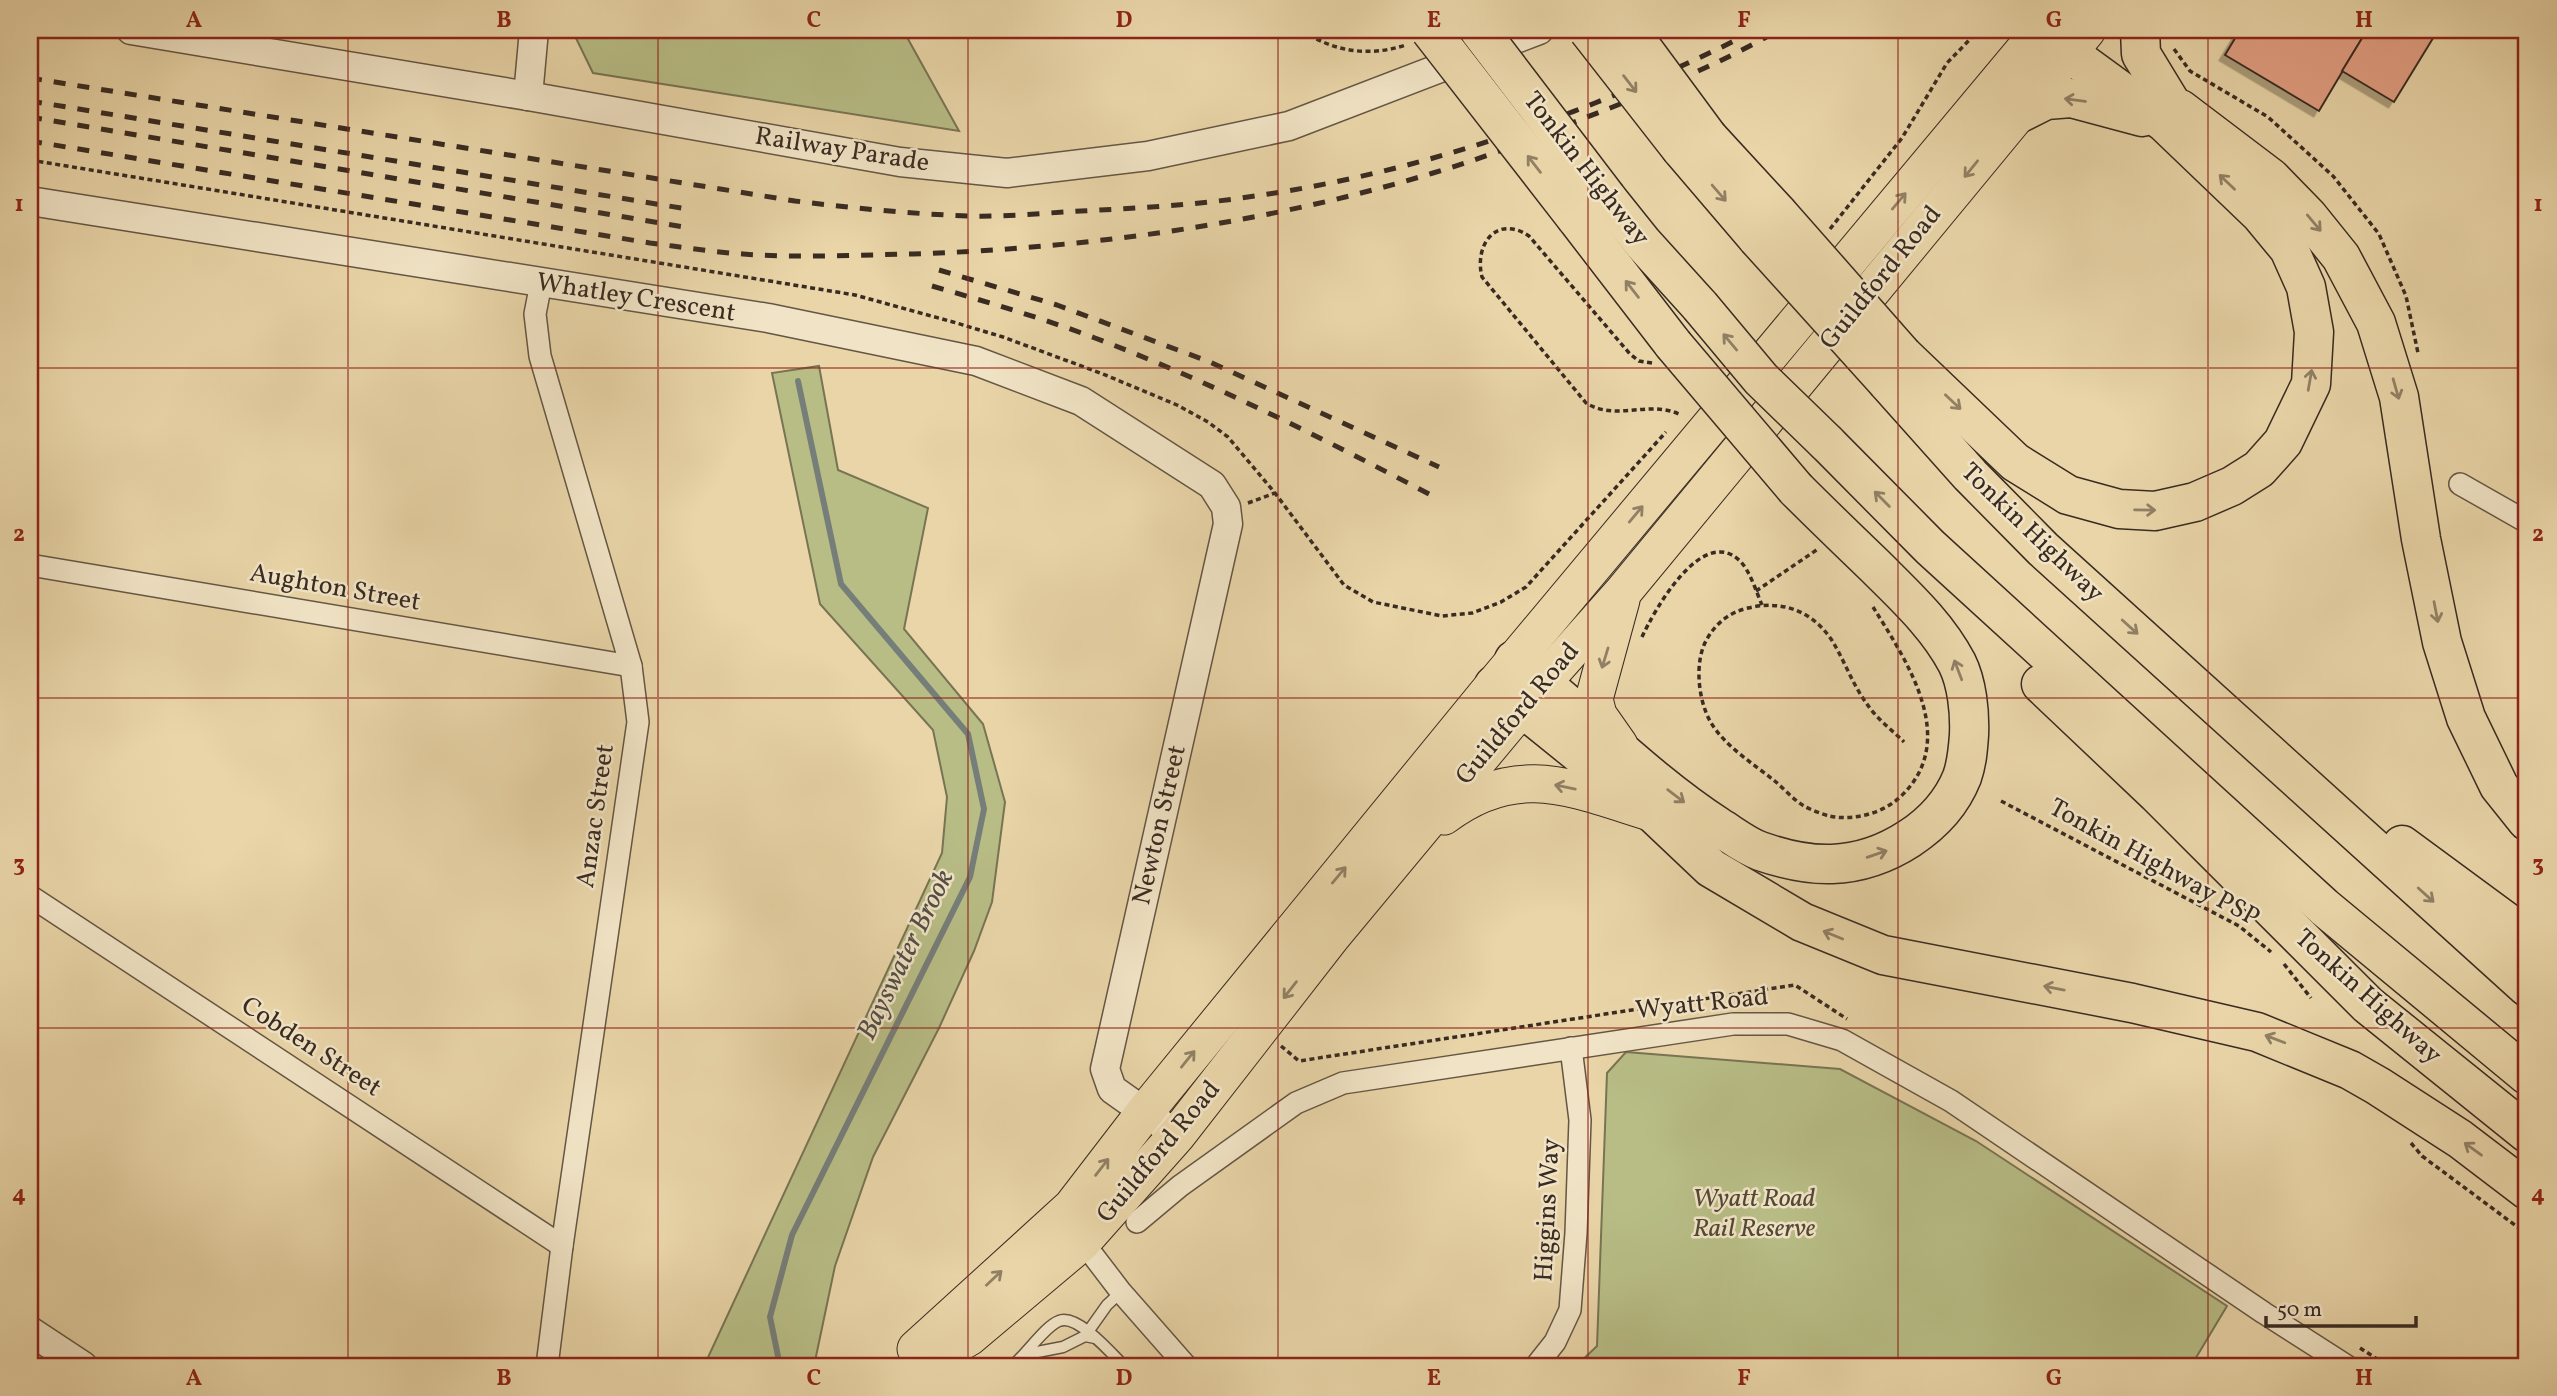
<svg xmlns="http://www.w3.org/2000/svg" width="2557" height="1396" font-family="Vollkorn,serif">
	<defs>
		<filter id="shadow"><feDropShadow dx="-5.5" dy="5.5" stdDeviation="0" flood-color="#0004"/></filter>
	</defs>
	<rect width="100%" height="100%" fill="#e9d5a8"/>
	<filter id="stains"><feTurbulence type="fractalNoise" baseFrequency=".00286" numOctaves="4"/><feColorMatrix values="0 0 0 0 .2 0 0 0 0 .09 0 0 0 0 .02 0 0 0 .5 -.17"/></filter>
	<radialGradient id="worn" r=".72"><stop offset=".6" stop-color="#630" stop-opacity="0"/><stop offset="1" stop-color="#630" stop-opacity=".3"/></radialGradient>
	<!-- green -->
	<g fill="#b8bd86" stroke="#787454" stroke-width="2">
		<path d="M572,30H903L959,131L593,73Z"/>
		<path d="M819,366L838,470L928,508L904,629L983,724L1005,802L992,902L974,951L939,1028L873,1157L835,1266L814,1366H704L942,853L947,797L933,730L820,604L772,373Z"/>
		<path d="M1626,1052L1840,1069L1976,1141L2227,1306L2191,1366H1576L1597,1346L1607,1073Z"/>
	</g>
	<g fill="none" stroke-linecap="round" stroke-linejoin="round">
		<!-- stream -->
		<path stroke="#767e7a" stroke-width="6" d="M780,1366L770,1317L792,1235L970,877L984,809L968,734L841,584L798,381"/>
	</g>
	<!-- building -->
	<g fill="#e29f83" stroke="#392b22" stroke-width="2" filter="url(#shadow)">
		<path d="M2240,30H2367L2319,111L2225,55Z"/>
		<path d="M2367,30H2438L2394,102L2342,71Z"/>
	</g>
	<g fill="none" stroke-linecap="round" stroke-linejoin="round">
		<defs>
			<g id="service">
				<path d="M1085,1336L1107,1305L1121,1292"/>
				<path d="M1027,1354L1063,1347L1085,1336L1095,1338"/>
				<path d="M1012,1366C1026,1355 1045,1326 1059,1321C1077,1313 1112,1354 1124,1366"/>
			</g>
			<g id="minor">
				<path d="M541,283L535,314L540,356L631,666L638,722L562,1246L547,1366"/>
				<path d="M2460,484L2527,522"/>
				<path d="M30,565L631,666"/>
				<path d="M30,896L562,1246"/>
				<path d="M1137,1222L1180,1186L1296,1103L1343,1083L1733,1024H1788L1842,1040L1951,1101L2264,1313L2347,1366"/>
				<path d="M1074,1235L1092,1254L1121,1292L1186,1366"/>
				<path d="M1536,1366L1555,1342L1570,1310L1576,1233L1580,1120L1571,1048"/>
			</g>
			<g id="tertiary">
				<path d="M131,30L528,96L900,162L1007,173L1148,156L1289,126L1539,30"/>
				<path d="M528,96L534,30"/>
				<path d="M30,201L768,318L976,361L1081,401L1212,485L1226,507L1228,524L1105,1069L1112,1089L1177,1135"/>
				<path d="M30,1331L83,1366"/>
			</g>
			<g id="trunk">
				<path d="M1619,745L1598,715L1594,699L1621,600"/>
				<path d="M1444,816C1517,761 1572,788 1650,812"/>
				<path d="M916,1349L1072,1207L1145,1112L1494,685L2041,30"/>
				<path d="M920,1366L969,1337L1082,1242L1177,1135L1332,936L1543,682L1623,592L2087,30"/>
			</g>
			<g id="motorway">
				<path d="M2140,30L2141,54L2169,100"/>
				<path d="M2180,109L2271,178L2308,216L2341,257L2376,323L2399,397L2421,539L2442,642L2466,718L2499,786L2527,821"/>
				<path d="M2014,116L2046,100L2071,98L2142,117"/>
				<path d="M1708,137L1778,213"/>
				<path d="M1681,149L1757,238"/>
				<path d="M1607,198L1643,243L1700,306"/>
				<path d="M1576,218L1673,344"/>
				<path d="M1903,355L2015,462L2068,495L2119,509L2155,511L2195,502L2232,486L2259,469L2283,442L2311,384L2314,332L2306,287L2289,249L2260,214L2165,123L2084,64L2043,30"/>
				<path d="M1887,382L1970,475L2043,549L2527,987"/>
				<path d="M1827,443L1930,547L2324,907L2527,1075"/>
				<path d="M1514,660C1584,714 1645,779 1719,827C1732,835 1746,846 1760,851C1783,859 1808,865 1832,864C1885,862 1942,827 1962,777C1967,763 1968,749 1969,735C1970,712 1967,683 1957,663C1937,625 1905,596 1875,566C1849,541 1822,515 1796,489"/>
				<path d="M2041,684L2157,794L2368,1005L2527,1133"/>
				<path d="M1494,685L1654,814L1711,868L1802,922L1883,955L2132,1003L2257,1032L2350,1070L2378,1086L2460,1139L2527,1190"/>
				<path d="M2402,845L2527,937"/>
			</g>
		</defs>
		<!-- service casing -->
		<use href="#service" stroke="#655644" stroke-width="13"/>
		<!-- minor casing -->
		<use href="#minor" stroke="#655644" stroke-width="24"/>
		<!-- tertiary casing -->
		<use href="#tertiary" stroke="#655644" stroke-width="31"/>
		<!-- trunk casing -->
		<use href="#trunk" stroke="#392b22" stroke-width="39"/>
		<!-- motorway casing -->
		<use href="#motorway" stroke="#392b22" stroke-width="41"/>
		<!-- path -->
		<g stroke="#392b22" stroke-width="3.5" stroke-dasharray="5 3.5" stroke-linecap="butt">
			<path d="M1302,30C1333,52 1369,57 1406,45"/>
			<path d="M2174,49L2190,71L2268,117L2333,176L2379,234L2406,296L2418,353"/>
			<path d="M30,160L855,295L953,322L1003,337L1103,374L1177,405L1208,422L1228,437L1275,493L1344,585L1373,602L1442,616L1472,613L1501,602L1526,587L1666,432"/>
			<path d="M1830,229L1902,138L1947,63L1979,30"/>
			<path d="M1652,363L1639,361L1630,354L1529,236C1496,214 1474,245 1482,277L1586,403C1617,422 1649,399 1681,415"/>
			<path d="M1248,503L1275,493"/>
			<path d="M1756,591L1818,549"/>
			<path d="M1873,607C1908,663 1961,742 1899,798C1881,814 1852,821 1829,816C1822,814 1811,810 1804,806C1794,800 1785,790 1776,782C1754,764 1724,746 1710,721C1698,699 1694,661 1707,639C1716,623 1730,612 1748,608C1781,600 1811,610 1831,639C1844,659 1852,684 1867,704C1876,718 1892,730 1904,742"/>
			<path d="M1642,637C1654,611 1702,524 1740,561C1750,571 1756,591 1762,605"/>
			<path d="M2001,801L2239,926L2271,952"/>
			<path d="M2284,964L2311,998"/>
			<path d="M1281,1046L1299,1061L1795,985L1847,1019"/>
			<path d="M2411,1143L2422,1156L2527,1234"/>
			<path d="M2360,1348L2388,1366"/>
		</g>
		<!-- service -->
		<use href="#service" stroke="#f1e4c6" stroke-width="10"/>
		<!-- minor -->
		<use href="#minor" stroke="#f1e4c6" stroke-width="21"/>
		<!-- tertiary -->
		<use href="#tertiary" stroke="#f1e4c6" stroke-width="28"/>
		<!-- trunk -->
		<use href="#trunk" stroke="#e9d5a8" stroke-width="37"/>
		<!-- motorway -->
		<use href="#motorway" stroke="#e9d5a8" stroke-width="38"/>
		<!-- rail -->
		<g stroke="#392b22" stroke-width="5" stroke-dasharray="12 12" stroke-linecap="butt">
			<path d="M30,78L795,201C853,208 911,214 970,216C1006,217 1044,213 1081,211C1139,208 1197,205 1255,196C1429,171 1599,110 1756,30"/>
			<path d="M30,101L687,209"/>
			<path d="M30,117L684,227"/>
			<path d="M30,141L650,243C681,247 712,252 743,254C799,258 857,255 913,254C1089,248 1264,224 1433,173C1484,158 1533,139 1582,119C1649,93 1716,66 1779,30"/>
			<path d="M939,270L1057,305L1210,362L1439,467"/>
			<path d="M932,286C987,302 1042,318 1095,338C1211,382 1320,437 1429,494"/>
		</g>
		<defs>
			<g id="motorway-bridge">
				<path d="M1430,30L1576,218"/>
				<path d="M1479,30L1607,198"/>
				<path d="M1588,30L1681,149"/>
				<path d="M1629,30L1708,137"/>
				<path d="M1778,213L1903,355"/>
				<path d="M1757,238L1887,382"/>
				<path d="M1700,306L1761,379L1827,443"/>
				<path d="M1673,344L1796,489"/>
			</g>
		</defs>
		<!-- motorway-bridge casing -->
		<use href="#motorway-bridge" stroke="#392b22" stroke-width="41" stroke-linecap="butt"/>
		<!-- motorway-bridge -->
		<use href="#motorway-bridge" stroke="#e9d5a8" stroke-width="38"/>
	</g>
	<!-- one-way arrows -->
	<defs><path id="oneway-shaft" d="M-6 0H5M1.5-3L5.5 0L1.5 3" fill="none" stroke-width="1.6" stroke-linecap="round" stroke-linejoin="round" transform="scale(1.75)"/></defs>
	<g stroke="#918065">
		<use href="#oneway-shaft" transform="translate(1630 84) rotate(52)"/>
		<use href="#oneway-shaft" transform="translate(2075 100) rotate(-172)"/>
		<use href="#oneway-shaft" transform="translate(1534 164) rotate(-128)"/>
		<use href="#oneway-shaft" transform="translate(1971 169) rotate(129)"/>
		<use href="#oneway-shaft" transform="translate(2227 182) rotate(-136)"/>
		<use href="#oneway-shaft" transform="translate(1719 193) rotate(49)"/>
		<use href="#oneway-shaft" transform="translate(1899 201) rotate(-50)"/>
		<use href="#oneway-shaft" transform="translate(2314 223) rotate(50)"/>
		<use href="#oneway-shaft" transform="translate(1632 289) rotate(-128)"/>
		<use href="#oneway-shaft" transform="translate(1730 342) rotate(-130)"/>
		<use href="#oneway-shaft" transform="translate(2310 380) rotate(-80)"/>
		<use href="#oneway-shaft" transform="translate(2396 389) rotate(74)"/>
		<use href="#oneway-shaft" transform="translate(1953 402) rotate(43)"/>
		<use href="#oneway-shaft" transform="translate(1882 499) rotate(-135)"/>
		<use href="#oneway-shaft" transform="translate(2145 510) rotate(1)"/>
		<use href="#oneway-shaft" transform="translate(1636 514) rotate(-50)"/>
		<use href="#oneway-shaft" transform="translate(2436 612) rotate(79)"/>
		<use href="#oneway-shaft" transform="translate(2130 627) rotate(42)"/>
		<use href="#oneway-shaft" transform="translate(1605 658) rotate(107)"/>
		<use href="#oneway-shaft" transform="translate(1958 670) rotate(-111)"/>
		<use href="#oneway-shaft" transform="translate(1565 787) rotate(-168)"/>
		<use href="#oneway-shaft" transform="translate(1676 796) rotate(37)"/>
		<use href="#oneway-shaft" transform="translate(1877 854) rotate(-19)"/>
		<use href="#oneway-shaft" transform="translate(1339 875) rotate(-50)"/>
		<use href="#oneway-shaft" transform="translate(2426 895) rotate(42)"/>
		<use href="#oneway-shaft" transform="translate(1833 935) rotate(-158)"/>
		<use href="#oneway-shaft" transform="translate(2054 988) rotate(-169)"/>
		<use href="#oneway-shaft" transform="translate(1290 990) rotate(128)"/>
		<use href="#oneway-shaft" transform="translate(2275 1039) rotate(-159)"/>
		<use href="#oneway-shaft" transform="translate(1188 1059) rotate(-51)"/>
		<use href="#oneway-shaft" transform="translate(2473 1149) rotate(-144)"/>
		<use href="#oneway-shaft" transform="translate(1102 1167) rotate(-52)"/>
		<use href="#oneway-shaft" transform="translate(994 1278) rotate(-43)"/>
	</g>
	<!-- grid -->
	<path fill="none" stroke="#8f2418" stroke-width="2" stroke-opacity="0.55" d="M348,30V1366M658,30V1366M968,30V1366M1278,30V1366M1588,30V1366M1898,30V1366M2208,30V1366M30,368H2527M30,698H2527M30,1028H2527"/>
	<g text-anchor="middle" dominant-baseline="central" stroke-width="5" stroke-linejoin="round" paint-order="stroke">
		<!-- street labels -->
		<g font-size="26" fill="#392b22" stroke="#f1e4c6">
			<text transform="translate(842 150) rotate(9)">Railway Parade</text>
			<text transform="translate(1586 169) rotate(52)">Tonkin Highway</text>
			<text transform="translate(1881 278) rotate(-51)">Guildford Road</text>
			<text transform="translate(636 298) rotate(9)">Whatley Crescent</text>
			<text transform="translate(2032 533) rotate(44)">Tonkin Highway</text>
			<text transform="translate(335 588) rotate(10)">Aughton Street</text>
			<text transform="translate(1518 714) rotate(-50)">Guildford Road</text>
			<text transform="translate(596 816) rotate(-82)">Anzac Street</text>
			<text transform="translate(1160 825) rotate(-77)">Newton Street</text>
			<text transform="translate(2154 863) rotate(29)">Tonkin Highway PSP</text>
			<text transform="translate(2368 997) rotate(42)">Tonkin Highway</text>
			<text transform="translate(1702 1004) rotate(-6)">Wyatt Road</text>
			<text transform="translate(311 1047) rotate(33)">Cobden Street</text>
			<text transform="translate(1159 1152) rotate(-50)">Guildford Road</text>
			<text transform="translate(1548 1210) rotate(-87)">Higgins Way</text>
		</g>
		<!-- park labels -->
		<g font-size="26" font-style="italic" fill="#524836" stroke="#f1e4c6">
			<text x="1754" y="1199">Wyatt Road<tspan x="1754" dy="30">Rail Reserve</tspan></text>
		</g>
		<!-- water labels -->
		<g font-size="28" font-style="italic" fill="#524e47" stroke="#f1e4c6">
			<text transform="translate(906 955) rotate(-64)">Bayswater Brook</text>
		</g>
	</g>
	<!-- margin -->
	<rect width="2557" height="1396" fill="none" stroke="#e9d5a8" stroke-width="77"/>
	<!-- scale -->
	<path d="M2266 1316v10h150v-10" fill="none" stroke="#392b22" stroke-width="3.5"/>
	<text x="2277" y="1316" font-size="21" fill="#392b22" stroke="#f1e4c6" stroke-width="5" paint-order="stroke">50 m</text>
	<rect x="38" y="38" width="2480" height="1320" fill="none" stroke="#8f2418" stroke-width="2.5"/>
	<g font-size="23" text-anchor="middle" font-weight="bold" fill="#8f2418">
		<text x="194" y="27">A</text>
		<text x="504" y="27">B</text>
		<text x="814" y="27">C</text>
		<text x="1124" y="27">D</text>
		<text x="1434" y="27">E</text>
		<text x="1744" y="27">F</text>
		<text x="2054" y="27">G</text>
		<text x="2364" y="27">H</text>
		<text x="19" y="211">1</text>
		<text x="2538" y="211">1</text>
		<text x="19" y="541">2</text>
		<text x="2538" y="541">2</text>
		<text x="19" y="871">3</text>
		<text x="2538" y="871">3</text>
		<text x="19" y="1201">4</text>
		<text x="2538" y="1201">4</text>
		<text x="194" y="1385">A</text>
		<text x="504" y="1385">B</text>
		<text x="814" y="1385">C</text>
		<text x="1124" y="1385">D</text>
		<text x="1434" y="1385">E</text>
		<text x="1744" y="1385">F</text>
		<text x="2054" y="1385">G</text>
		<text x="2364" y="1385">H</text>
	</g>
	<rect width="100%" height="100%" filter="url(#stains)"/>
	<rect width="100%" height="100%" fill="url(#worn)"/>
</svg>
